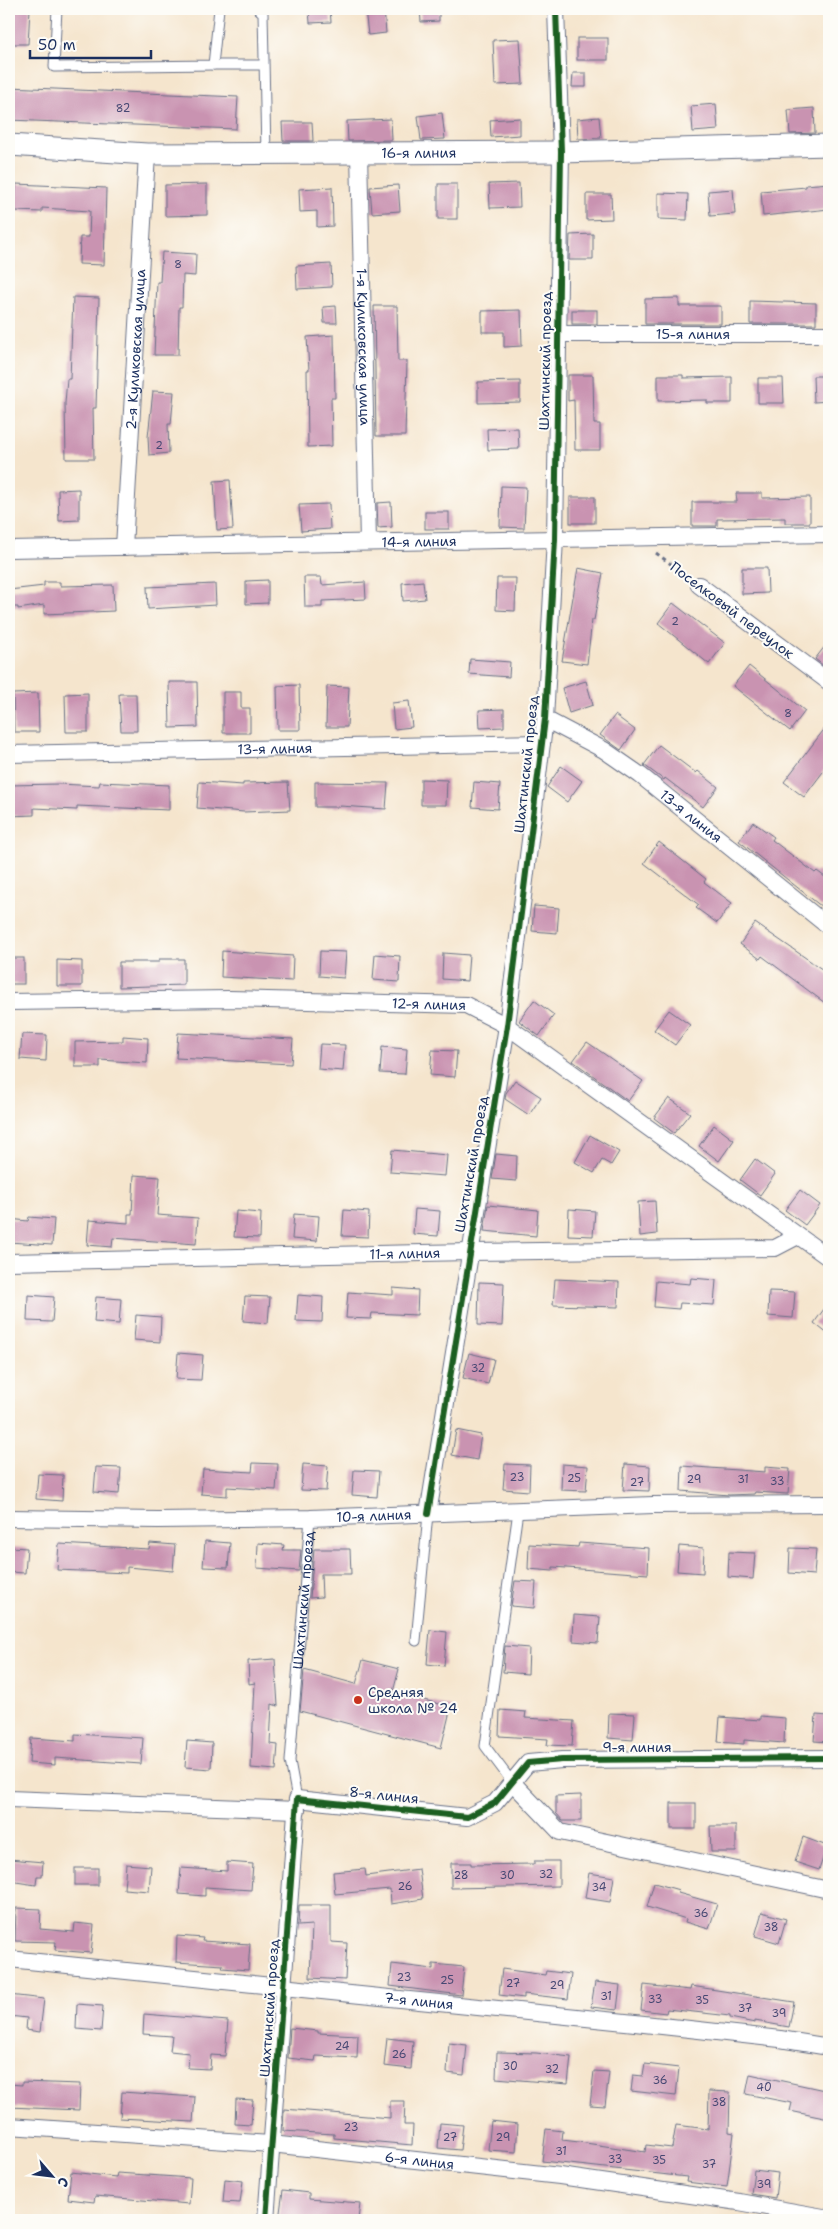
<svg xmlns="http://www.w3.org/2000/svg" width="838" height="2229" font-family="'Shantell Sans',sans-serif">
	<rect width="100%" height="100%" fill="#fdfcf7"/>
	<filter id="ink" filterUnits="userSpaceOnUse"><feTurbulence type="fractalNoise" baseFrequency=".02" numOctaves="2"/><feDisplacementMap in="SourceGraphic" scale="10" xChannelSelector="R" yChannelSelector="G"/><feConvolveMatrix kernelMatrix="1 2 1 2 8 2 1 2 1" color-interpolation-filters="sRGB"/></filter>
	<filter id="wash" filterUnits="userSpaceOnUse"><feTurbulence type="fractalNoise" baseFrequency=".0096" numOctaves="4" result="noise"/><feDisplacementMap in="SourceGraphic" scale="20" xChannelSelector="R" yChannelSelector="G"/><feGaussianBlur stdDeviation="1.12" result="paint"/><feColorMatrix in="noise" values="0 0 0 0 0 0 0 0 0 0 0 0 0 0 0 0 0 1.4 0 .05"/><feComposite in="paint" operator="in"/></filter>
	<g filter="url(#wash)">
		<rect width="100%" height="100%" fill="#f5e5cd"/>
		<g id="blocks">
			<!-- building -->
			<g fill="#c993b1">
				<path d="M9,9H30L28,44H9Z"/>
				<path d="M309,9H330L331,22L310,23Z"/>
				<path d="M365,9H384L386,33L368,35Z"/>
				<path d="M420,9H439V21L421,22Z"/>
				<rect x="577" y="38" width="31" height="22"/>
				<path d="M520,39L523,84L495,85L493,40Z"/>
				<path d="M573,73H586V87H572Z"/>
				<path d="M9,87L238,97L236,129L9,120Z"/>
				<path d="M716,104L718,130L693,132L691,106Z"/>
				<path d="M814,108L815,133L790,134L788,110Z"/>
				<path d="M442,113L445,139L421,140L418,116Z"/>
				<path d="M599,117L601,138L578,139L577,119Z"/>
				<path d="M520,118V135L491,137L490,120Z"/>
				<path d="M391,119L392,140L348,141L347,121Z"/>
				<path d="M282,122H312L313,141H283Z"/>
				<path d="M519,183L520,207L490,208L489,184Z"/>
				<path d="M829,183V209L763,216L761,191L806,187V185Z"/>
				<path d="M16,184L106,188L104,265L79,264L80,237H89L90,211L42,208V212L15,211Z"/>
				<path d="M207,184V215L165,216V185Z"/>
				<rect x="438" y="184" width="19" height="35"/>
				<path d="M398,185L400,211L372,213L370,187Z"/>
				<path d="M332,187L333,226L317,227V211L300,212L299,189Z"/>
				<path d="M733,189L735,214L710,216L708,191Z"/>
				<path d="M658,193L688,194L687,220L658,219Z"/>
				<path d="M586,194H611L612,219L586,220Z"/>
				<path d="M593,234V260H569L570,235Z"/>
				<path d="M162,252L196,254L195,276L183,275L182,307H179L178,355H154L157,282H160Z"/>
				<path d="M331,264L332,287L297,289L296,266Z"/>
				<path d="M73,297L99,298L96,408H93L94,459H66L65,403L67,379H70Z"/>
				<path d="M679,298V306H721V324H645V299Z"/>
				<path d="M750,301L816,303V324H750Z"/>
				<path d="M336,306L337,323H324L323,307Z"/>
				<path d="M374,306H397L398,361H407L405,436H376Z"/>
				<path d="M521,310L522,346L504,347V332H482V311Z"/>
				<rect x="572" y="310" width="25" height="14"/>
				<path d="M334,335L335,398H331L332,446L308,447L307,370H309L307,337Z"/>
				<path d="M568,375H593L594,424H600V450H575L574,400L568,401Z"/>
				<path d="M658,375H683V378L732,377V403H707V400L658,401Z"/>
				<path d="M813,376H829V401L814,402Z"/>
				<path d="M758,378H783L784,403H758Z"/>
				<path d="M520,381V402L478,403V382Z"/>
				<path d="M153,391L174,392L171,424H168L169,453L149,455L148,437Z"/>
				<path d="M518,428L519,449L488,450L487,429Z"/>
				<path d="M230,480L233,529L217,530L214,481Z"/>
				<path d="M501,486L526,487L524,528L500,527Z"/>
				<path d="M79,489V520L59,521L58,490Z"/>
				<path d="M736,493H762V498L810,497V523H785V518L717,519V526H692V502H737Z"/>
				<rect x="570" y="497" width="25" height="26"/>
				<path d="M391,502L392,527L378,528L377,503Z"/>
				<path d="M329,504L330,529L301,531L299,505Z"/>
				<rect x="425" y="512" width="24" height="17"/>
				<path d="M578,568L603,573L594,620H592L587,664L562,661Z"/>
				<path d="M742,568H767L768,593L742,594Z"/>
				<path d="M304,577H321L322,585L365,582L366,599L322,601V607H305Z"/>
				<path d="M497,578H516L515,611L496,610Z"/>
				<path d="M268,580V603L246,604V581Z"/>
				<path d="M423,581L425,599L403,601L402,583Z"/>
				<path d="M44,582H60V586L113,585L114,611L44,614V605L18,609V607H9V590L44,586Z"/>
				<path d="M215,584L216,605L148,609L147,587Z"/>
				<path d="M673,603L725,643L709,664L658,623Z"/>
				<path d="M829,641V670L815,659Z"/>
				<path d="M470,659L510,662L509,677L469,674Z"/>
				<path d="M749,666L805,711L790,731L733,686Z"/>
				<path d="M586,681L593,705L569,713L562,688Z"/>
				<path d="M169,682H197L198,727L170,728Z"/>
				<path d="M299,685L300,730H278L277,686Z"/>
				<path d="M327,686L349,687L347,727H326Z"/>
				<path d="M223,692H241V708H250V733H223Z"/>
				<path d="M38,693L39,732H14L13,694Z"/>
				<path d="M88,693V732H66L65,694Z"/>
				<path d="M119,694H136L137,731H121Z"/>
				<path d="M409,701L412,727L394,729L392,703Z"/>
				<path d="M504,709V727L480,728L479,710Z"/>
				<path d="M615,715L635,730L621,750L600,735Z"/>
				<path d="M829,723V764L804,797L784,782Z"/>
				<path d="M659,745L696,773L698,771L718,787L703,807L665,778L664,780L644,765Z"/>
				<path d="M561,766L582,781L567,802L547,787Z"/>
				<path d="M421,779L447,780L446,805H421Z"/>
				<path d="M100,782L169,785V810L77,806V810L34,808V815L9,816V785L59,784L99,786Z"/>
				<path d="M199,782L243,785V783L288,782L290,810L244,812L197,808Z"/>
				<path d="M315,782L388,783L386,809L340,806V807H315Z"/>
				<path d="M474,782L500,784L498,809L472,807Z"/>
				<path d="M753,822L774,837L772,840L815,873L817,871L829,880V897L822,907L739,841Z"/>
				<path d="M659,842L706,879L704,882L732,903L717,923L696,908L699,905L644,863Z"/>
				<path d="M534,906L559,908L557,933L532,931Z"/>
				<path d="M755,923L829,974V1006L762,956L760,959L740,944Z"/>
				<path d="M222,951L293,956L292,981L221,977Z"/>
				<path d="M320,951L346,952L344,978L319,976Z"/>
				<path d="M443,953L469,955L467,981L442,979Z"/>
				<path d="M375,954L400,956L399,982L373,980Z"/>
				<rect x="9" y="958" width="15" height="26"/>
				<path d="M159,959H184V985L119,987V962H159Z"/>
				<path d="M57,960L82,961V986H57Z"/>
				<path d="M534,1000L554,1015L539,1036L519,1021Z"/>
				<path d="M669,1010L690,1025L675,1045L654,1030Z"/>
				<path d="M178,1033L293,1039L291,1064L176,1058Z"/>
				<path d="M22,1034L47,1035L46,1061L20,1059Z"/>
				<path d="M123,1036L148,1038L147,1063L100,1060V1067H75V1042L123,1041Z"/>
				<path d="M587,1042L643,1081L628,1101L573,1061Z"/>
				<path d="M320,1044L345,1045L343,1071L318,1069Z"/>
				<path d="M382,1047L407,1049L405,1074L380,1073Z"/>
				<path d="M432,1050L457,1051L455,1077L430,1075Z"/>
				<path d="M515,1080L541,1097L529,1115L505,1099L506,1093Z"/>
				<path d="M669,1098L690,1113L674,1133L654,1118Z"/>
				<path d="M714,1125L734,1140L719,1161L699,1146Z"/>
				<path d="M590,1135L619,1152L611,1165L602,1160L594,1173L575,1162Z"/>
				<path d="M392,1150L447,1155L445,1176L390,1172Z"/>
				<path d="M496,1154L517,1156L516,1181L492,1179Z"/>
				<path d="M755,1159L775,1174L760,1195L740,1180Z"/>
				<path d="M134,1175L160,1177L157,1215L198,1218L196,1244L113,1238L112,1247L87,1245L89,1220L128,1223V1214H132Z"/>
				<path d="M800,1190L820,1205L805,1225L785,1210Z"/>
				<path d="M655,1201L657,1234L640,1236L638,1202Z"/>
				<path d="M488,1205L538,1210L536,1236L484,1231Z"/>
				<path d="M415,1209L440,1211L438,1236L413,1234Z"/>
				<path d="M569,1209L595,1211L593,1236L568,1235Z"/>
				<path d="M344,1210L369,1212L368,1237L342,1236Z"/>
				<path d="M236,1211L261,1213L260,1238L234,1237Z"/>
				<path d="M294,1214L319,1216L317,1241L292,1239Z"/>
				<path d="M29,1217L54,1219L52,1245L9,1242V1219L28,1221Z"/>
				<path d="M691,1278L716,1280L714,1305L680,1303L679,1309L654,1307L656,1281L690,1284Z"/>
				<path d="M555,1279L619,1282L618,1307L553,1305Z"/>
				<path d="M479,1282L504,1283L502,1326L478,1325Z"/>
				<path d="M393,1288L418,1290L417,1315L372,1313L371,1319L346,1318L348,1292L393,1295Z"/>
				<path d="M769,1291L795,1292L793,1318L768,1316Z"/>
				<path d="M28,1295L54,1297L52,1322L27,1321Z"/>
				<path d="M298,1295L323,1297L322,1322L296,1321Z"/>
				<path d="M245,1296L270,1297L268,1323L243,1321Z"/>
				<path d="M96,1297L121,1299L119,1324L94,1322Z"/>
				<path d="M829,1302V1335L814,1323Z"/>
				<path d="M136,1315L161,1317L160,1342L134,1340Z"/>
				<path d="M178,1353L203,1355L201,1380L176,1379Z"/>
				<path d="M469,1353L494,1359L488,1384L463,1378Z"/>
				<path d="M456,1430L481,1435L477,1460L452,1455Z"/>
				<path d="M253,1463L278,1464L276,1490L227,1487V1496L201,1494L203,1469L252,1472Z"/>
				<path d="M303,1464L328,1466L326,1491L301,1490Z"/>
				<path d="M505,1464L530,1465L529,1491L503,1489Z"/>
				<path d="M562,1464L588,1466L586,1491L561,1490Z"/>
				<path d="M625,1464L650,1466L649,1491L623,1490Z"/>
				<path d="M682,1466L765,1472V1467L790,1469L788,1494L755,1492L754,1494L729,1495L681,1491Z"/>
				<path d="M96,1467L121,1468L119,1494L94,1492Z"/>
				<path d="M354,1470L379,1471L377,1497L352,1495Z"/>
				<path d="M38,1474L63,1475L62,1501L36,1499Z"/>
				<path d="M205,1541L230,1543L228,1568L203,1567Z"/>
				<path d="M150,1543L175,1545L173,1571L127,1567V1573L57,1570L59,1544L149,1549Z"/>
				<path d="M258,1543L284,1545L283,1550H301L299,1571L257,1568Z"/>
				<path d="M579,1543L649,1548L648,1574L553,1567V1571L528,1569L529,1544L578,1547Z"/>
				<path d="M679,1546L704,1548L703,1573L677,1571Z"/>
				<path d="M9,1547L27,1548L25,1573L9,1572Z"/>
				<path d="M790,1548L816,1549L814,1575L789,1573Z"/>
				<path d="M314,1549H350L351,1574H321L322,1597L310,1598Z"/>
				<path d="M729,1552L755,1553L753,1579L728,1577Z"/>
				<path d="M515,1581L536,1582L534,1608L511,1606Z"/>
				<path d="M574,1615L600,1617L598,1643L573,1641Z"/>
				<path d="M430,1630L447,1632L444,1666L427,1664Z"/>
				<path d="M505,1646L529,1648L528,1674L503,1672Z"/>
				<path d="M275,1659L278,1706L272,1704L270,1744L278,1745L276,1770L251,1768L255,1683L249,1684L248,1661Z"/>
				<path d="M363,1660L399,1669L393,1692L451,1707L441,1748L300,1711L304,1670L356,1684Z"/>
				<path d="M500,1710L526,1712L525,1718L574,1721L572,1746L547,1745L548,1739L499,1736Z"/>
				<path d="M609,1713L635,1714L633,1740L608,1738Z"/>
				<path d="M816,1715L829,1716V1742L814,1741Z"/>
				<path d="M760,1716L785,1718L784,1743L744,1740V1744L718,1742L720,1717L760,1720Z"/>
				<path d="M75,1734L143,1738L141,1764L55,1758V1765L29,1763L31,1738L75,1741Z"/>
				<path d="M187,1741L212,1743L211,1769L185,1767Z"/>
				<path d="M581,1795V1821H563L556,1813V1796Z"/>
				<rect x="671" y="1803" width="25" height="26"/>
				<path d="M710,1826H736V1852H711Z"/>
				<path d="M803,1837L827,1846L819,1870L795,1862Z"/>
				<path d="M9,1859L43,1862L42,1876H37L36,1885L9,1881Z"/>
				<path d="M534,1861H559V1886L451,1888V1863H471V1865L534,1864Z"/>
				<path d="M227,1862L253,1864L251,1890L205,1887V1896L179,1894L181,1868L227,1871Z"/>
				<path d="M126,1864L151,1866L149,1891L124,1889Z"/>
				<rect x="75" y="1868" width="23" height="17"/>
				<path d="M365,1869L366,1876L419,1869L423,1899L391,1904L390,1889L335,1894L333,1872Z"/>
				<path d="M589,1873L614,1877L610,1902L585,1898Z"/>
				<path d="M654,1883L679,1890L678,1893L717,1904L709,1929L685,1922L686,1919L647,1907Z"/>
				<path d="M299,1905H331V1942L347,1943L345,1980L310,1978L312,1925L298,1926Z"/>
				<path d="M16,1908L41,1909L40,1929L74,1932L75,1923L94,1925L91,1953L55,1950L56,1942L15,1941Z"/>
				<path d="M762,1912L786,1919L779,1943L755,1936Z"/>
				<path d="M177,1936L203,1938L202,1941L250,1944L248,1970L222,1968L223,1965L176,1962Z"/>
				<path d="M392,1964L433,1969V1964L464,1967L461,1995L390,1986Z"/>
				<path d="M502,1969L545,1975L546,1971L571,1974L568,1999L524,1994V1998L499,1995Z"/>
				<path d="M595,1982L620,1985L617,2010L591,2007Z"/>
				<path d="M644,1985L690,1990L691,1986L794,2002L789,2027L755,2021V2023L730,2018V2016L667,2009L666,2013L641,2010Z"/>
				<path d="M9,1995L44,1999L40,2032L26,2030L27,2018L9,2016Z"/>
				<path d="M77,2004L103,2006L101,2031L76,2029Z"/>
				<path d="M144,2014L228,2021L225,2056L211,2055L210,2069L188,2068L189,2053L170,2051L172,2036L143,2034Z"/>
				<path d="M290,2028L318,2031V2033L358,2035L357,2058L316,2056L315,2061L288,2058Z"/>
				<path d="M387,2038L413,2041L411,2069L384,2066Z"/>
				<path d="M449,2043L467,2045L464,2075L447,2073Z"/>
				<path d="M497,2052L536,2053L571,2057L568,2084L496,2078Z"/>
				<path d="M645,2064L679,2068L676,2096L631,2091L633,2075L643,2076Z"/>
				<path d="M594,2071L609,2072L605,2106L590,2105Z"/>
				<path d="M750,2074L829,2091V2119L790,2111L792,2103L746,2094Z"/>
				<path d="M22,2082L80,2084L79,2110L9,2107V2084L22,2085Z"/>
				<path d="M709,2091L730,2092L729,2132L734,2133L727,2187L686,2182L687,2177L542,2161L546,2129L563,2131L562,2140L579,2142L645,2152L646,2145L672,2148L676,2125L708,2129Z"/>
				<path d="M122,2092L195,2097L193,2122L120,2118Z"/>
				<path d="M236,2099L253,2100L251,2125L235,2124Z"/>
				<path d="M390,2101H405L404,2125H413L412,2145L334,2138V2134L283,2131L284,2109L390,2118Z"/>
				<path d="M491,2121L518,2124L516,2152L488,2150Z"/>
				<path d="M440,2123L463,2125L460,2150L438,2148Z"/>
				<path d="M754,2170L778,2173L775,2198L751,2194Z"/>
				<path d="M71,2172L116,2177L117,2173L191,2178L189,2204L95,2196L94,2202L68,2199Z"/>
				<path d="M225,2179L243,2181L240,2203L223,2202Z"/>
				<path d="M283,2190L309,2193V2199L360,2203L358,2220H279Z"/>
			</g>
		</g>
	</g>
	<g filter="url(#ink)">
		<use href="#blocks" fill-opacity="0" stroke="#676f85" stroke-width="1"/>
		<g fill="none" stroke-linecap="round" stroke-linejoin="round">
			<defs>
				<g id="service">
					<path d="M57,9L54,67L213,65L219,9"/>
					<path d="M258,9L263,13L266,153"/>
					<path d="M213,65H263"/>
					<path d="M416,1641L428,1514"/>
					<path d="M512,1782L485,1746L518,1511"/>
					<path id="s1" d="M297,1799L290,1761L310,1518"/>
				</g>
				<g id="minor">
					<path id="s2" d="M359,152L368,542"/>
					<path id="s3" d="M557,334H829"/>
					<path id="s4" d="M124,547L147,154"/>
					<path id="s5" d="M9,549L829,534"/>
					<path d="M699,585L829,682"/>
					<path id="s6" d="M545,719L604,750L640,775L829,927"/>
					<path id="s7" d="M9,754L542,743"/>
					<path id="s8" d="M9,1002L229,999L466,1005L507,1026L829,1258"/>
					<path id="s9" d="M9,1262L469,1252L775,1248L798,1236"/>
					<path d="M428,1514L507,1026L545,719L555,539L561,152L556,9"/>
					<path id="s10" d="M9,1518L158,1520L310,1518L653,1505L829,1504"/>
					<path d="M512,1782L560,1832L829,1890"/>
					<path d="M9,1799L297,1810"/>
					<path id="s11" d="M9,1959L635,2023L780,2039L829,2047"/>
					<path id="s12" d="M9,2126L271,2144L560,2176L739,2202L829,2218"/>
					<path d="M266,2220L297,1799L467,1817L495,1803L528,1763L562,1760L829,1758"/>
				</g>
				<g id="tertiary">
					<path id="s13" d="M9,145L147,154L561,152L829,145"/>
				</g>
			</defs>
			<!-- service casing -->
			<use href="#service" stroke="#676f85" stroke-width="11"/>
			<!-- minor casing -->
			<use href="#minor" stroke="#676f85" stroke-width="18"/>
			<!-- tertiary casing -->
			<use href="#tertiary" stroke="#676f85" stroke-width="23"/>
			<!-- path -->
			<path stroke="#676f85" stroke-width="3" stroke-dasharray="4 4" stroke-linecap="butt" d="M656,553L687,576"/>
			<!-- service -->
			<use href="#service" stroke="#fff" stroke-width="9"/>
			<!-- minor -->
			<use href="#minor" stroke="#fff" stroke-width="16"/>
			<!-- tertiary -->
			<use href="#tertiary" stroke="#fff" stroke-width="21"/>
			<defs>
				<g id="cycleway">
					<path d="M428,1514L507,1026L545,719L555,539L561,152L556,9"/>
					<path d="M266,2220L297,1799L467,1817L495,1803L528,1763L562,1760L829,1758"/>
				</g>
			</defs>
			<!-- cycleway casing -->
			<use href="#cycleway" stroke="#fdfcf7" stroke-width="9"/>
			<!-- cycleway -->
			<use href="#cycleway" stroke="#1b5e20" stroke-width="6"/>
		</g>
	</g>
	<!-- markers -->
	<circle fill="#c8321e" stroke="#fdfcf7" stroke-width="2" cx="358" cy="1700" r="5"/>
	<g text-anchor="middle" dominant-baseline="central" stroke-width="4" stroke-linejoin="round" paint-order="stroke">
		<!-- number labels -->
		<g font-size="11" fill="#464873">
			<text x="123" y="108">82</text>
			<text x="178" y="264">8</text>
			<text x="159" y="445">2</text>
			<text x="675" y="621">2</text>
			<text x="788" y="713">8</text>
			<text x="478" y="1368">32</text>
			<text x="517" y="1477">23</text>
			<text x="574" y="1478">25</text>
			<text x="694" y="1479">29</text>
			<text x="743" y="1479">31</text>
			<text x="777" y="1481">33</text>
			<text x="637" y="1482">27</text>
			<text x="546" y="1874">32</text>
			<text x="461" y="1875">28</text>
			<text x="507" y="1875">30</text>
			<text x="405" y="1886">26</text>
			<text x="599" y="1887">34</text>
			<text x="701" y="1913">36</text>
			<text x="771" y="1927">38</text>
			<text x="404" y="1977">23</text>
			<text x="447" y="1980">25</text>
			<text x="513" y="1983">27</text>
			<text x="557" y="1985">29</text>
			<text x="606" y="1996">31</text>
			<text x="655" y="1999">33</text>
			<text x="702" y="2000">35</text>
			<text x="745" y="2008">37</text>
			<text x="779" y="2013">39</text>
			<text x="342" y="2046">24</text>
			<text x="399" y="2054">26</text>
			<text x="510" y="2066">30</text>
			<text x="552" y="2069">32</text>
			<text x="660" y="2080">36</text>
			<text x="764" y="2087">40</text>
			<text x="719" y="2102">38</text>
			<text x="351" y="2127">23</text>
			<text x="450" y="2137">27</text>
			<text x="503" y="2137">29</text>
			<text x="561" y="2151">31</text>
			<text x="615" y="2159">33</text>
			<text x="659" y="2160">35</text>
			<text x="709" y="2164">37</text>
			<text x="764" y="2184">39</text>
		</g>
		<!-- street labels -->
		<g font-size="14" fill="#1b2f5e" stroke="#fdfcf7">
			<text stroke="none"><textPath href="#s13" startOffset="410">16-я линия</textPath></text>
			<text stroke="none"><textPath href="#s3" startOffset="136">15-я линия</textPath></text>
			<text stroke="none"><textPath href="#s2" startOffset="195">1-я Куликовская улица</textPath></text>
			<text stroke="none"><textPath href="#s4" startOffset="198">2-я Куликовская улица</textPath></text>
			<text transform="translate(545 361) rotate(-89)">Шахтинский проезд</text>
			<text stroke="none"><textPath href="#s5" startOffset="410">14-я линия</textPath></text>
			<text transform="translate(732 610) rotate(37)">Поселковый переулок</text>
			<text stroke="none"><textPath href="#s7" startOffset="266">13-я линия</textPath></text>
			<text transform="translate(526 764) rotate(-84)">Шахтинский проезд</text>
			<text stroke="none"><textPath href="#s6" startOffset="176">13-я линия</textPath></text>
			<text stroke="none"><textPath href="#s8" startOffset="420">12-я линия</textPath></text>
			<text transform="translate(471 1164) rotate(-80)">Шахтинский проезд</text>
			<text stroke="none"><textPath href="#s9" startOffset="396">11-я линия</textPath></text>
			<text stroke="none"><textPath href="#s10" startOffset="365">10-я линия</textPath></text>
			<text stroke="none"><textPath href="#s1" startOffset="200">Шахтинский проезд</textPath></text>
			<text x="637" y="1747">9-я линия</text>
			<text transform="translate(384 1795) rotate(6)">8-я линия</text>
			<text stroke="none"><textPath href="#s11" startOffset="412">7-я линия</textPath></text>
			<text transform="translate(269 2008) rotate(-86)">Шахтинский проезд</text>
			<text stroke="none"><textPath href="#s12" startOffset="412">6-я линия</textPath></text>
		</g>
		<!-- poi labels -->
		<g font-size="14" fill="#1b2f5e" stroke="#fdfcf7" text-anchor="start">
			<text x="368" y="1692">Средняя<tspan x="368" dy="16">школа № 24</tspan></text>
		</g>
	</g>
	<!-- margin -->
	<rect width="838" height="2229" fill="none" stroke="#fdfcf7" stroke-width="30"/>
	<!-- north arrow -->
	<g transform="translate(52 2176) rotate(118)" stroke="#fdfcf7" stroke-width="4" paint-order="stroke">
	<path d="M0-4L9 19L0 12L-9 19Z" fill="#1b2f5e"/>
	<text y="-8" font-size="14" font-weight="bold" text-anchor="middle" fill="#1b2f5e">С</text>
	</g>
	<!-- scale -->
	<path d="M30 50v8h121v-8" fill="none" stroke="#1b2f5e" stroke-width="2.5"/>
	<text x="38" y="50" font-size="15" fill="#1b2f5e" stroke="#fdfcf7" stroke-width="4" paint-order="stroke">50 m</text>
</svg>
